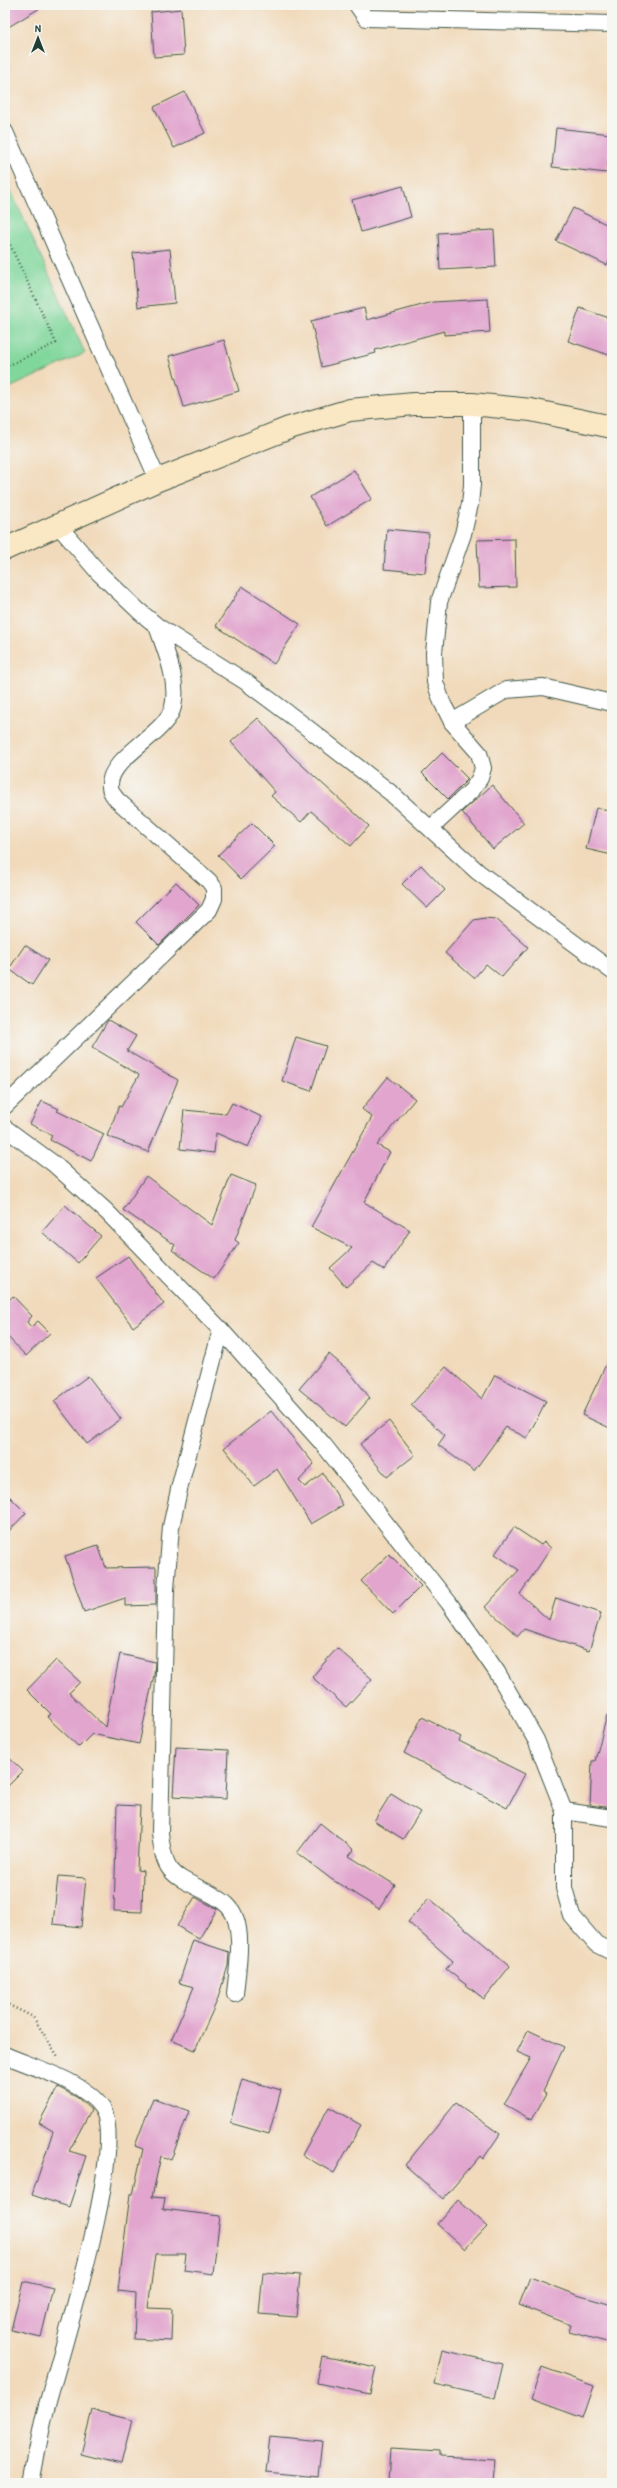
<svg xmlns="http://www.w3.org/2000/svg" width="617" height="2488" font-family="'Patrick Hand',sans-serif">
	<rect width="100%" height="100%" fill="#f6f6f2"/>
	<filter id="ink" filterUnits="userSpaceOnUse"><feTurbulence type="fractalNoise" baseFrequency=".025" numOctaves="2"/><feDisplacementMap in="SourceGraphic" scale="8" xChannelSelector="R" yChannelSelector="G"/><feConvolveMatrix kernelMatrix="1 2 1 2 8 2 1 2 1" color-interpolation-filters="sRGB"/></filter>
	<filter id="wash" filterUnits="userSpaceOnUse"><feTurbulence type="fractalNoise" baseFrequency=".012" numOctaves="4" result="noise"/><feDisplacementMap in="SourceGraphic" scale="16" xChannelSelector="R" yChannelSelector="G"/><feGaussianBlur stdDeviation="0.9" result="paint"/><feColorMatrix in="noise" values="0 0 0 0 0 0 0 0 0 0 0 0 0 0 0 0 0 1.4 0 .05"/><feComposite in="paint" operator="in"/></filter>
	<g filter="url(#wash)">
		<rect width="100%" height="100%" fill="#f1dabb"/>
		<!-- green -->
		<path fill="#80d79b" stroke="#508a68" d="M5,178L85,353L5,390Z"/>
		<g id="blocks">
			<!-- building -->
			<g fill="#e1a5ce">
				<path d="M5,5H45L5,29Z"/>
				<path d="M181,9L184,55L154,57L151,12Z"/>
				<path d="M185,92L205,133L174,148L154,107Z"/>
				<path d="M556,128L611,134L607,173L552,167Z"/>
				<path d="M403,186L411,217L361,232L352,200Z"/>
				<path d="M573,208L612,227V254L607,265L556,241Z"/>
				<path d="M494,230L496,267L440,270L438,233Z"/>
				<path d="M170,249L175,303L138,307L133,253Z"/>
				<path d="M488,299L490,332L444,335V331L375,350L376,353L322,367L311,321L364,308L367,320L433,302Z"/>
				<path d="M580,308L612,319V356L568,341Z"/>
				<path d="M224,340L239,391L184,407L169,356Z"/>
				<path d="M354,470L372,499L327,526L310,497Z"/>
				<path d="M387,529L429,533L425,573L384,569Z"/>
				<path d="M515,539L516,587L479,588L477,540Z"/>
				<path d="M242,586L300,624L274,664L216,626Z"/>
				<path d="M258,718L292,756L369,826L351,846L311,811L301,822L271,796L275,792L231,742Z"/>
				<path d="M442,753L468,779L448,799L422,773Z"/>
				<path d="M492,785L524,823L493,849L462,812Z"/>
				<path d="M596,808L612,812V855L586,849Z"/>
				<path d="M252,823L275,846L241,879L218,855Z"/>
				<path d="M421,865L445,890L427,908L402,884Z"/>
				<path d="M176,882L199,905L159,945L136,922Z"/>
				<path d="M485,918L496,919L528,947L502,977L486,964L474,978L445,953L474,920Z"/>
				<path d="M25,945L48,960L32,985L9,969Z"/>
				<path d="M108,1020L136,1036L127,1051L178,1080L148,1152L107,1136L119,1106L121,1107L139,1075L92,1047Z"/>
				<path d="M296,1037L326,1046L311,1091L282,1081Z"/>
				<path d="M388,1077L415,1099L377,1145L390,1152L364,1202L410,1230L384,1270L373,1263L346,1287L330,1268L352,1248L311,1227L372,1117L362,1109Z"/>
				<path d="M42,1101L59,1109L57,1111L104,1134L91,1161L50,1140L52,1135L30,1124Z"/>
				<path d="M232,1103L262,1117L248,1147L216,1133L214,1153L180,1149L184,1110L226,1114Z"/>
				<path d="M231,1175L256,1185L235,1240L239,1243L214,1279L172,1250L175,1245L123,1210L146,1176L212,1225Z"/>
				<path d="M65,1205L101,1236L78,1263L42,1232Z"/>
				<path d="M128,1256L164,1304L133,1327L96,1278Z"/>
				<path d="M13,1296L32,1316L27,1322L31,1327L38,1321L50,1333L26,1356L5,1334V1304Z"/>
				<path d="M612,1352V1429L582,1415Z"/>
				<path d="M329,1354L349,1371L370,1398L345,1427L299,1389Z"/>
				<path d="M446,1367L482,1399L495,1375L546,1401L527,1438L506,1427L474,1471L438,1445L445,1435L411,1405Z"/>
				<path d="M88,1376L121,1419L87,1444L54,1401Z"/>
				<path d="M271,1411L314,1464L299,1481L305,1487L323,1473L343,1505L311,1524L277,1469L254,1486L224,1448Z"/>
				<path d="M389,1421L415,1455L387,1477L360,1444Z"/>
				<path d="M5,1492L26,1513L5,1535Z"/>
				<path d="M514,1527L541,1545L544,1542L551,1548L520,1594L549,1620L556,1598L601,1613L589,1651L524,1629L518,1636L485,1607L519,1570L495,1554Z"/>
				<path d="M98,1545L106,1568L156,1567V1605L125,1606V1598L84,1612L65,1556Z"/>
				<path d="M389,1554L421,1586L393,1614L361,1581Z"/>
				<path d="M337,1648L372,1679L346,1707L312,1677Z"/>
				<path d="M120,1654L155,1662L154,1675L139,1744L92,1734L79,1747L47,1717L51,1714L27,1690L56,1660L80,1682L69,1693L105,1727Z"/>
				<path d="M607,1715L612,1716V1808L590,1805L592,1761H595Z"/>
				<path d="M422,1717L461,1737L459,1741L525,1774L507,1808L404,1753Z"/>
				<path d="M176,1747L228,1750L226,1799L173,1796Z"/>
				<path d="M5,1754L23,1771L5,1789Z"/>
				<path d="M391,1794L420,1812L403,1839L374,1821Z"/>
				<path d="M117,1805L140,1806L137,1870L143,1871L142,1912L114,1911Z"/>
				<path d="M320,1823L354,1850L349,1856L395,1885L379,1909L331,1879L297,1853Z"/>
				<path d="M58,1876L86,1878L81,1927L53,1924Z"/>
				<path d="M195,1897L217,1909L199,1939L177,1926Z"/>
				<path d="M429,1898L510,1966L484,1999L446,1969L453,1961L408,1922Z"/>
				<path d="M193,1940L229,1952L228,1966L217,2001L195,2050L171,2040L194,1987L179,1983Z"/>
				<path d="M528,2030L564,2047L543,2092L546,2094L532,2120L504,2104L531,2058L517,2052Z"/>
				<path d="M242,2079L281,2090L269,2134L230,2123Z"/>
				<path d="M58,2087L78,2098L91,2110L69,2151L86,2156L69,2207L32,2195L53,2131L39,2123Z"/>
				<path d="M153,2098L189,2111L171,2160L161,2156L152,2197L165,2198L163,2209L220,2216L213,2274L184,2270L186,2254H155L148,2308L172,2309L171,2341L134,2339L136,2293L118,2291L130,2194H133L143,2149L135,2146Z"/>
				<path d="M456,2103L500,2134L483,2159L480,2156L443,2199L405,2165Z"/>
				<path d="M329,2107L361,2125L334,2173L302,2155Z"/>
				<path d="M458,2200L487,2226L465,2249L437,2224Z"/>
				<path d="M263,2272L300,2275L296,2317L259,2314Z"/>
				<path d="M530,2277L577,2295L612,2305V2335L610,2343L569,2332L571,2325L519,2305Z"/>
				<path d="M23,2281L53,2288L41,2337L11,2330Z"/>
				<path d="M442,2350L503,2364L495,2398L435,2384Z"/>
				<path d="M322,2356L376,2367L370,2394L317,2383Z"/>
				<path d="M542,2367L594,2386L583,2418L531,2399Z"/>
				<path d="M92,2410L132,2420L121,2464L81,2454Z"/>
				<path d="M270,2436L322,2441L318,2477L266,2472Z"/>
				<path d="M390,2449L440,2452V2457L495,2460L493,2483H388Z"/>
			</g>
		</g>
	</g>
	<g filter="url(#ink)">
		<use href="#blocks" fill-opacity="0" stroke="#3e5548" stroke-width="1"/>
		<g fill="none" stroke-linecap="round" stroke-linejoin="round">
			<defs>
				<g id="street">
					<path d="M357,5L366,18L612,24"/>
					<path d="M5,132L158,480"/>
					<path d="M57,524L99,573L139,611L157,626L246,682L301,723L391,793L478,872L612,971"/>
					<path d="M452,722L506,690L543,687L612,703"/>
					<path d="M431,828L472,790L480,778L483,768L479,753L452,722L442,702L435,682L434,653L439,602L463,534L470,504L472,485V404"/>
					<path d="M5,1106L209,910L214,899V888L209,881L117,800C114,796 110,792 110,787C107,758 166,735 173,707C179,680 165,650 157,626"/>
					<path d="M5,1128L54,1164L107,1212L221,1330L323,1444L449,1603L497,1672L536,1740L564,1811V1888L572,1916L596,1944L612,1952"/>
					<path d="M221,1330L180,1485L171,1527L166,1589L160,1832C164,1875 173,1875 209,1893C216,1897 224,1901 229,1907C246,1926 237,1970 235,1994"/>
					<path d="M564,1811L612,1818"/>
					<path d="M5,2055C34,2068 84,2081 102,2108C128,2147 59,2357 46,2409C40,2433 36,2458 31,2483"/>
				</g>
				<path id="secondary" d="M5,549L158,480L289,428L350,410L414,404H472L531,410L612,427"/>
			</defs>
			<!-- street casing -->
			<use href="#street" stroke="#3e5548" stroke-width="18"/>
			<!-- secondary casing -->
			<use href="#secondary" stroke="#3e5548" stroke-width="24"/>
			<!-- path -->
			<g stroke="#3e5548" stroke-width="2.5" stroke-dasharray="1 3" stroke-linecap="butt">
				<path d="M5,234L56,343L5,367"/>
				<path d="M5,2003L33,2017L59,2058"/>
			</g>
			<!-- street -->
			<use href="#street" stroke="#fff" stroke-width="16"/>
			<!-- secondary -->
			<use href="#secondary" stroke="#fae7c3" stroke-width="22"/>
		</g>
	</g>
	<!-- margin -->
	<rect width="617" height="2488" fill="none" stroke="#f6f6f2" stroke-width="20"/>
	<!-- north arrow -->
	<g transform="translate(38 38)" stroke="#f6f6f2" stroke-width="3" paint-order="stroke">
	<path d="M0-3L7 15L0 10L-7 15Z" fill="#1f3d34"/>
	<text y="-6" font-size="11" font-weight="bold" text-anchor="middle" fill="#1f3d34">N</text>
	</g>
</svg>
